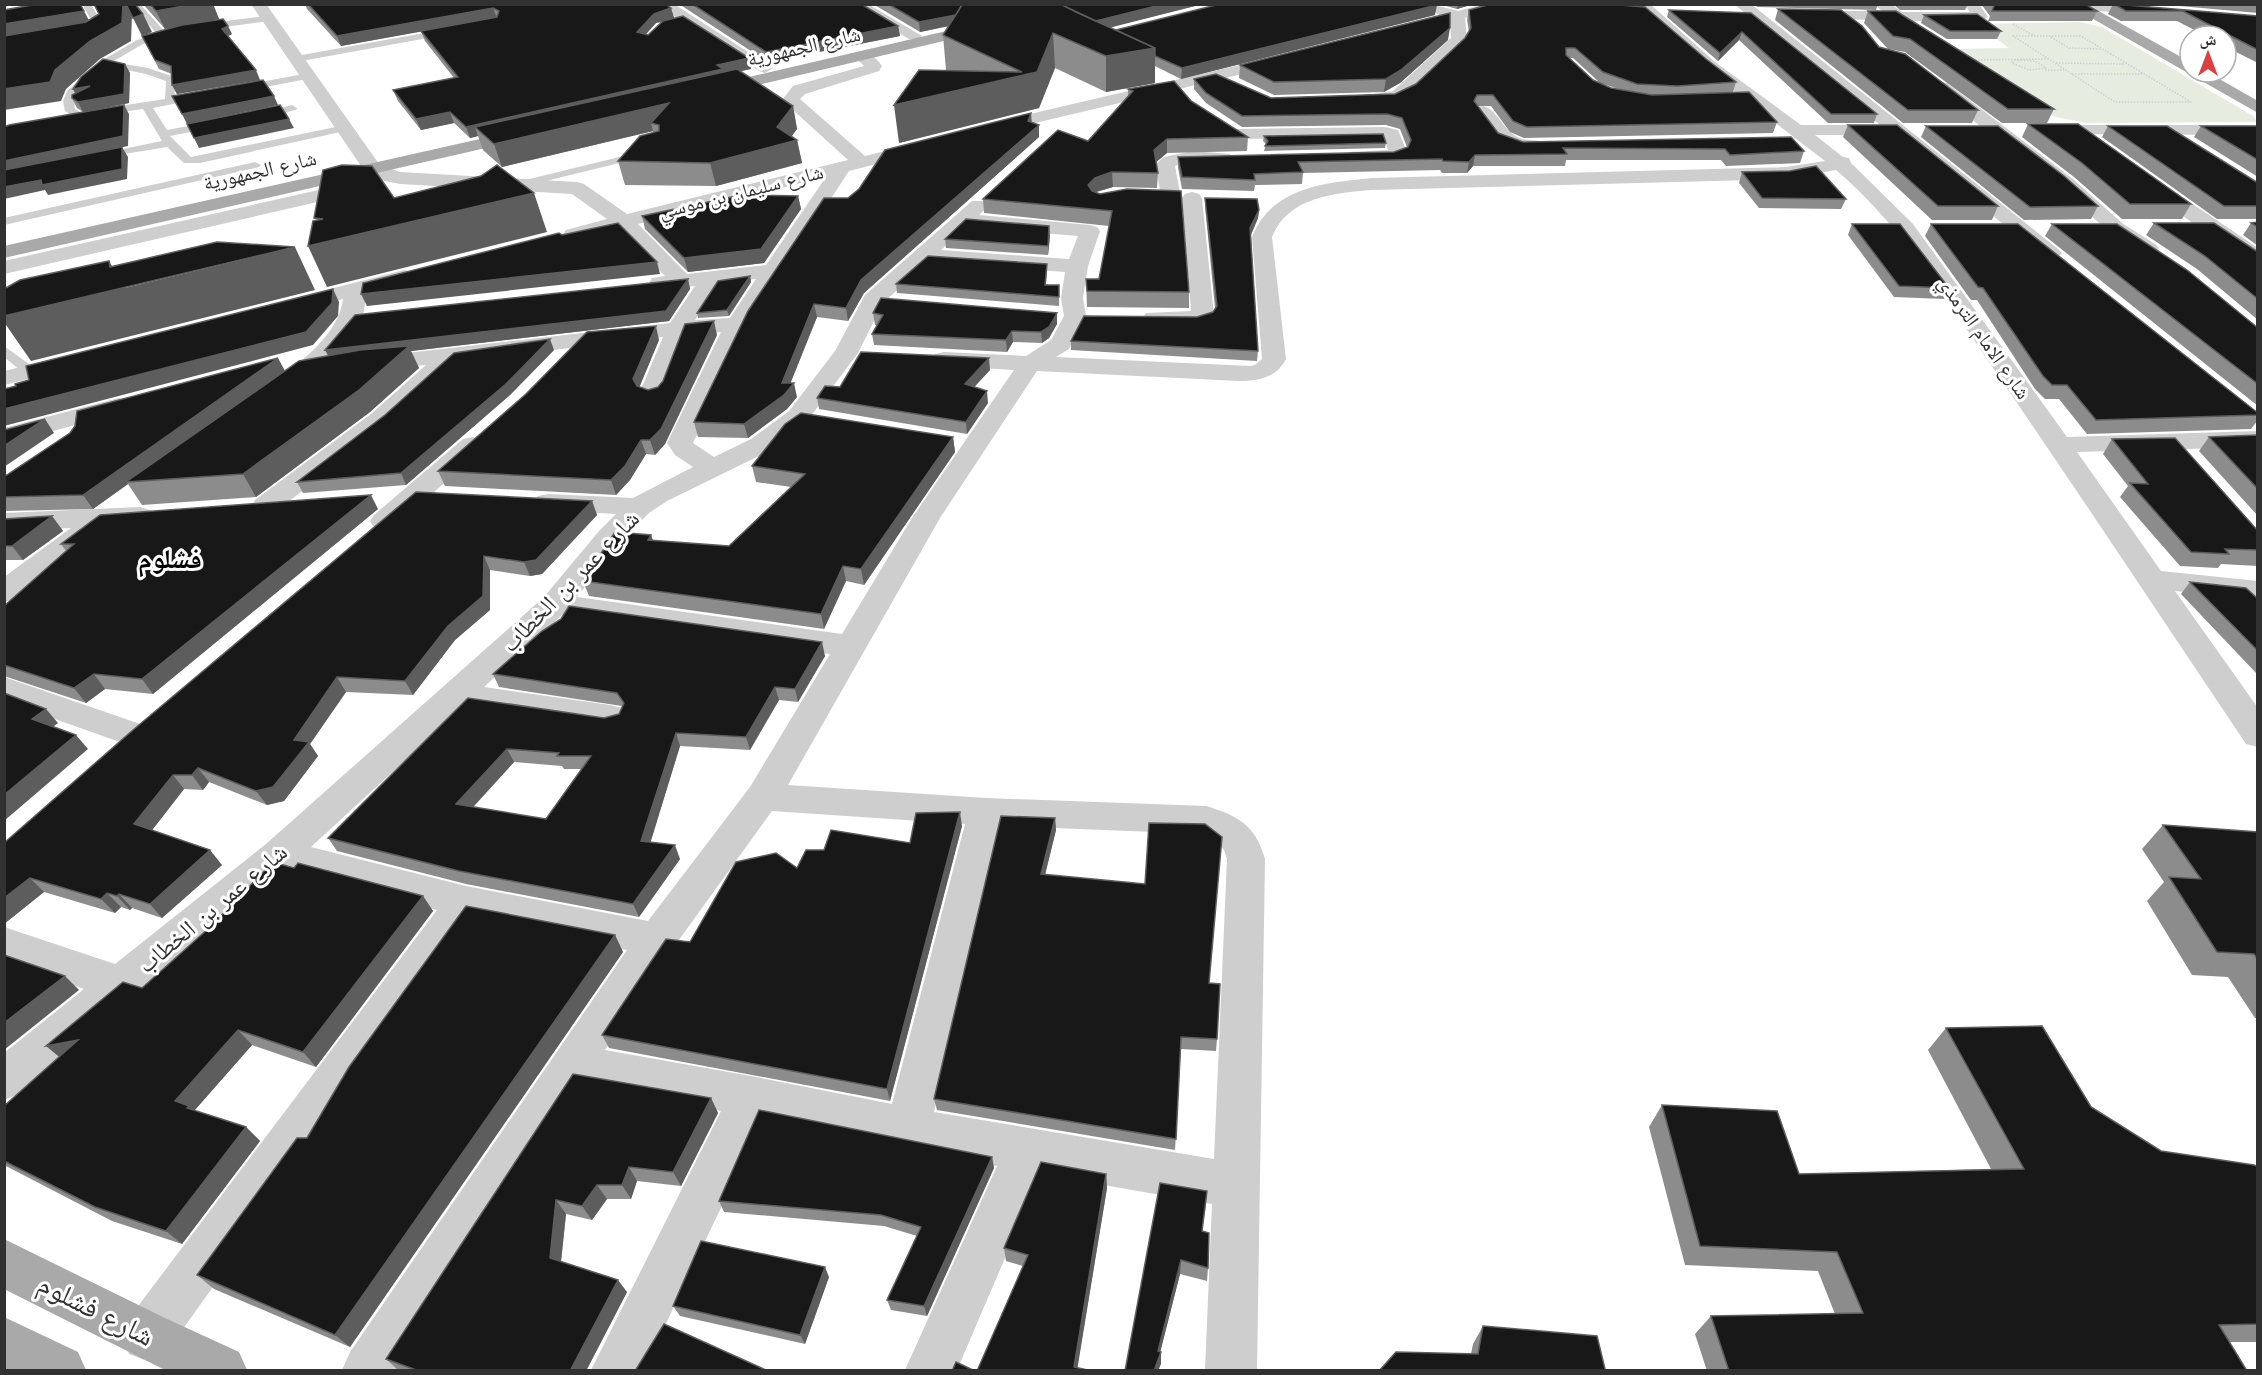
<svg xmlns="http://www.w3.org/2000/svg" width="2262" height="1375" font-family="Jost,'Noto Naskh Arabic',sans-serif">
	<rect width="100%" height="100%" fill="#fff"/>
	<!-- green -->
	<path fill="#e6ede0" d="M2080,22L2102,27L2253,116L2257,122L2087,123L2055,117L1952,49L2009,48L1977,24Z"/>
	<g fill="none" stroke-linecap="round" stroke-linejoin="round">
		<!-- path -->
		<g stroke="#cecece" stroke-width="1.5" stroke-dasharray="1.5 1.5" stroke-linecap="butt">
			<path d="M2013,24L2034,36"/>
			<path d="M2013,36H2081L2191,102H2115Z"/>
			<path d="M2051,37L2069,48L2101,49"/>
			<path d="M1972,60L2049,59"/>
			<path d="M2015,60L2035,61L2046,68L2029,70L2012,63Z"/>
			<path d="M2056,63L2124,64"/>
			<path d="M2045,70H2064"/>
			<path d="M2072,74H2142"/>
		</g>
		<!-- lane -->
		<g fill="#cecece" fill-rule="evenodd">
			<path d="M82,4H91L106,31C103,35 97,38 92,37V33L97,30Z"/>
			<path d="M131,4H140L165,32L170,30L174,33L143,44L112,62L148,68L174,77L175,98L203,94V98L153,108L167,130L215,121L220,124L215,127L170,136L191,157L345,125L350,128L345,131L200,163H184L167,147L94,159V155L162,141L143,109L101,115L96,112L101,109L165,99L166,81L146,74L107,66C94,78 71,90 75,109L83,114V118H75L65,111L63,101L67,91L101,61L137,40L157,34Z"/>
			<path d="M267,16L271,19L270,21L202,30L198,27L202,24Z"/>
			<path d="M447,29L451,32L450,34L296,62L291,59L296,56Z"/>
			<path d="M309,73L312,74V78L240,92L235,89L240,86Z"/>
			<path d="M292,105L297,108L296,110L259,118L254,115Z"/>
			<path d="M644,151L648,152V156L513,189L507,186L509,184Z"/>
			<path d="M255,162L261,165L259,167L4,225V218Z"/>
			<path d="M4,346L36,369L38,372L36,375H26L4,357Z"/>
		</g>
		<!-- street -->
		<g fill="#cecece" fill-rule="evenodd">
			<path d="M251,4H266L379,164L400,172L577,182L584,184L627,214L848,160L782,100L793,86L864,66L854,56L856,53C867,50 876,57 882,66L879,71L805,94L800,99L865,156L922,142L928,143L931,147L928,151L849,171L749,324L693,443L714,457L751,439L789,411L835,351L865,295L972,201H986L989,205L979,215L1090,225L1097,227L1100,231L1088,266L1083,298L1086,316L1069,349L1056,357L1250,366L1255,365L1262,359L1252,237C1272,187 1324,183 1372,178L1786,167L1825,161L1704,68L1634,4H1650L1715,62L1801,125H1880L1734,4H1751L2058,249L2062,253L2058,257L2051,259L2044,257L1893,135H1815L1843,157L1849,158L1851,163L1913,224L2067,437L2258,431V447L2077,452L2161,571L2258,581V601L2175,591L2258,708V747L2246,744C2163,620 2082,498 1998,375C1948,303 1903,227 1836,170L1786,179L1372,190C1334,193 1288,197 1272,237L1286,359C1276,378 1259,381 1239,381L1037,371L940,518L788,785L986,798L1206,806C1238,816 1255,824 1265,859L1257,1370H1205L1212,1204L1041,1174L957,1370H905L997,1166L908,1150L763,1119L644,1370H591L721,1111L581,1086L398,1370H342L350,1352L627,950L475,920L165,1354L147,1361L129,1354L122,1336L129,1318L437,910L285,870L19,1094L4,1100V1053L84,989L4,961V927L115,964L266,844L544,597L599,531L616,514L548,510L538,508L534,502L538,496L548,494L633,498L693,467L675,455L667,443L721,332L687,335L665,394L661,399L652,402L643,399L639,394L663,337L459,361L389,424L275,512L265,514L255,512L251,506L255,500L371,414L426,365L371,370L362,368L359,363L362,358L670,323L695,286L660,290L652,288L649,283L652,278L665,276L619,229L573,240L566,238L563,234L566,230L607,219L572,194L400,184L380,180L365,172ZM826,177L766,265L687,274L638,224ZM967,227L1078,236L1069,259L941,250ZM928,262L1065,272L1061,298L1064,316L1051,340L1026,356L944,352L935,354L932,359L935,364L944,366L1014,370L912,518L842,634L577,597L619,543L649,513L667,501L769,451L807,421L858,353L883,303ZM756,279L730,318L695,320L718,283ZM562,615L830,654L750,787L648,921L466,886L311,847L463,707L610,729L622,726L627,717L622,708L610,705L484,687ZM772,811L965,824L892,1104L751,1076L605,1050L671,951ZM1001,826L1204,834L1219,844L1224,850L1227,859L1214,1159L934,1112Z"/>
			<path d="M656,4H674L773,68L765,73L759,71Z"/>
			<path d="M849,4H868L922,36L919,39H909Z"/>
			<path d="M1485,4H1511L1509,7L1465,18L1467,38L1462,46C1434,72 1404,114 1361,104L1358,100L1361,96L1393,91L1451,38L1450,22L1406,34L1401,32L1398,29L1401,26L1441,16L1431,10L1433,7L1438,6L1458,11Z"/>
			<path d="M1874,4H1891L1902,12H1970L1964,4H1979L1988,17L1981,21H1914L1933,35L1925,40L1895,20L1805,19L1798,15L1805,11H1882Z"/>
			<path d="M2057,4C2076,4 2154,1 2164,12L2157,16L2064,8Z"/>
			<path d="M1283,55L1289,57L1291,60L1289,63L989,134L983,133L980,129L983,125Z"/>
			<path d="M1941,82L1947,83L2073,179L2122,223L2155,244L2159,248L2155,252L2148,254L2141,252L2108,231L2059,187L1935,91L1933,87L1935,83Z"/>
			<path d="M1483,106C1496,109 1503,128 1514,135C1524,142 1536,139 1547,142L1550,146L1547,150C1512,159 1493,137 1474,111L1477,107Z"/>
			<path d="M2041,125H2258V135L2035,134L2032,130L2035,126Z"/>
			<path d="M1385,127L1398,130L1407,152C1397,165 1364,164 1349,160L1347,156L1349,152L1388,150L1384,137L1237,139L1231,138L1228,134L1231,130L1237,129Z"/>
			<path d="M1193,151L1230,154L1232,158L1230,162C1212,166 1192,158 1175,166L1181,198L1178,202H1164L1161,198L1156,164L1164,157Z"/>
			<path d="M2150,178L2157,180L2258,248V264L2250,263L2143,188L2140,184L2143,180Z"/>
			<path d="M363,180L370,182L373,186L370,190L4,274V261Z"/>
			<path d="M1192,192L1199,194L1202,198L1214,315C1204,330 1162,327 1146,323L1143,318L1146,313L1191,311L1182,198L1185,194Z"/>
			<path d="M404,270L412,272L415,277L412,282L366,294C365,301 365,310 362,317C354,336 310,383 291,393C285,396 280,395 273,393L270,388L273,383C300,363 339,334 343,299L291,313L283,311L280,306L283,301Z"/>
			<path d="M70,355L79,357L82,362L79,367L4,385V371Z"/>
			<path d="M119,398L128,401L132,406L128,411L4,444V428Z"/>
			<path d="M472,437L481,439L485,445L481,451L394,527L384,530L374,527L370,521L374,515L463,439Z"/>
			<path d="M140,507L150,510L154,516L150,522L109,526L15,599L4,602V577L71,528L4,531V513Z"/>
			<path d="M4,677L143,725L148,734L143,743L131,746L4,701Z"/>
		</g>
		<!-- primary -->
		<g fill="#a9a9a9" fill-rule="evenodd">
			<path d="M2067,4H2086L2190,62V72H2207L2258,101V113Z"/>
			<path d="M985,22L993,27L990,30L711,96L703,91L711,86Z"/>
			<path d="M524,129L530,130L533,134L530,138L4,258V246Z"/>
			<path d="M4,1239L165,1318L239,1352L247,1370H165L4,1289Z"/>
			<path d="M4,1317L78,1352L86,1370L4,1369Z"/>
		</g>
	</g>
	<!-- wall -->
	<g fill="#8c8c8c" fill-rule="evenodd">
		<path d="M143,4H213L219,19L203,22L232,34L228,36L260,80L177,94L172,85V74L159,69L142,36L174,27L165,29Z"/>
		<path d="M305,4H665L671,8L674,18L749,58L751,69L740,71L793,106L797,129L791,136L797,140L802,163L716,186L625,185L618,161L653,133V131L502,167L483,150L478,136L470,138L454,123L421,130L398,101L393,90L454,78L425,41L421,31L341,46L307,9ZM662,22L648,35L646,34L656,23Z"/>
		<path d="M679,4H861L898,26L900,36L768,62Z"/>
		<path d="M873,4H1061L1064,6L1203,4L1110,27L1116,30L1435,15L1181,79L1155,66V83L1106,92L1055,68L1039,108L899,143L948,70H946L943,35L948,26L920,32Z"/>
		<path d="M1439,4H1474L1457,9Z"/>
		<path d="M1754,4H1878L1876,10L1757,7Z"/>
		<path d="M1893,4H1968L1965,10H1900Z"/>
		<path d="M1981,4H2085L2097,11L2092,21H1988L1990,16Z"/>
		<path d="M2113,4L2258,16V63L2226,47V36H2206L2177,21H2121L2108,14Z"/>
		<path d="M2157,4H2258V13Z"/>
		<path d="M1778,9L1879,47L1978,110L1972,123H1903L1775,20Z"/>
		<path d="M1469,10L1706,59L1736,82L1733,92L1777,122L1773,133L1524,138L1510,132L1491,106H1477L1498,133L1523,142L1804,151L1800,163L1726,166L1721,160H1566L1565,166H1473L1467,173H1442L1440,170L1303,173L1302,184L1255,185L1254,191L1182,189L1178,168V157L1394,152L1407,147L1400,129L1386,125L1242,127L1206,103L1194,89V79L1271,98L1395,94L1416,84L1465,38L1469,32L1467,20ZM1569,58H1573L1600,83L1622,90L1611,88L1593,80Z"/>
		<path d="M1669,10L1751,13L1877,114L1874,123H1828L1739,40L1718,61L1667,17Z"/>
		<path d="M1868,11L2054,109L2047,123H2002L1905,52L1888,49L1864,23Z"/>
		<path d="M1924,15L2001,31L1997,39H1947L1921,23Z"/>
		<path d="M1448,40L1400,83L1384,92L1274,95L1239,78L1240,65Z"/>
		<path d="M125,64L130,73L129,103L83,112L77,108L72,98L75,93L73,89Z"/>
		<path d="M1128,89L1191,101L1248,137L1247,151L1167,153L1156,162L1158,173L1157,188L1113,187L1096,192L1189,292V308L1087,307L1086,279H1099L1109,226L984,213L983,199L1088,141L1128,96Z"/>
		<path d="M1031,113V123L1039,137L864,293L848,321L817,317L790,383L797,397L787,409L748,438L698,437L694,422L848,198Z"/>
		<path d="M2028,124L2191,204L2182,219H2122L2074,177L2022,137Z"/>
		<path d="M1848,125L1998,206L1992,220H1932L1843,137Z"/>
		<path d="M1926,126L2098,206L2091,219L2024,220L1921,137Z"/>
		<path d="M2108,126L2257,183L2258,219H2217L2102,137Z"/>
		<path d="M2201,126H2258V177L2194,137Z"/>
		<path d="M1264,136L1386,143L1385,148L1264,151L1266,144L1263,141Z"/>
		<path d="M1790,171L1846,199L1841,209L1759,208L1739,183L1742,172Z"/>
		<path d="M798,196L801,209L764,263L688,272L645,229L642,216Z"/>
		<path d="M1205,198L1259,210L1258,218L1251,235L1258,351L1257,361L1071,350V341L1197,317L1213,312L1215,308L1205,206Z"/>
		<path d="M2258,222V246L2243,235L2251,223Z"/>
		<path d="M2154,223L2258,252V320L2197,269L2146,235Z"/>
		<path d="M1852,224L1949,288L1944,299L1894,297L1848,235Z"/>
		<path d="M1931,224L2258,413V420L2251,429L2087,434L2059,399H2045L2035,389L1977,300H1971L1925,236Z"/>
		<path d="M2052,224L2258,328V406L2045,236Z"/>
		<path d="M1050,236L1048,255L946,248L945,239Z"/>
		<path d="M1047,273L1046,285H1059V306L897,293L896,284Z"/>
		<path d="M750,276L751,282L729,316L698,318L697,313Z"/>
		<path d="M688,279L690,289L669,321L411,351L419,368L370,412L256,497L142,505L128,484L93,509L4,511V477L284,371L328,356Z"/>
		<path d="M873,313L1057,324L1049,338L1042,343L1013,342L1007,352L874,345L872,334L877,325H875Z"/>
		<path d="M717,335L665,444L655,455L646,454L630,480L616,495L445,486L438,471L659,340L639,387L648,390L658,387Z"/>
		<path d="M554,350L510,395L406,485L303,493L297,482Z"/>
		<path d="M990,370L974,387L988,403L967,434L819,409L817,398L840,387Z"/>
		<path d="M2258,435V516L2199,451L2209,437Z"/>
		<path d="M953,437L955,452L864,585L846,581L824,629L589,596L583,581L651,535L653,541L729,546L791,487L756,482L752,466Z"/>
		<path d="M2112,439L2258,531V566L2221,564L2218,568L2180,566L2120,497L2128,486L2103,454Z"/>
		<path d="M592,501L597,515L542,574L530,576L490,570V610L455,640L413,695L346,692L310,744L318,756L284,801L267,805L209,782L203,790L184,789L152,830L222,865L162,918L132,908L130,910L121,907L115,913L44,892L4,924V843L133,730Z"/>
		<path d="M378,509L153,694L105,689L86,703L4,676V606L66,551L61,544Z"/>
		<path d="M52,516L63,531L23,560H4V519Z"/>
		<path d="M2190,582L2258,599V675L2181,594Z"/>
		<path d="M825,656L798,702L779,700L750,750L680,746L650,842L680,859L639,917L466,884L337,851L328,838L468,698L604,718L619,714L622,706L499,687L493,674ZM514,762L562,766L564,769H581L546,819L473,807Z"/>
		<path d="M1055,818L1056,830L1045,875L1217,1039L1216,1051L1181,1049L1175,1150L937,1110L934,1099Z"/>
		<path d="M2163,825L2258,832V1018H2255L2228,977L2192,975L2147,901L2164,882L2142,849Z"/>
		<path d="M962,826L890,1101L609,1048L602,1035L690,942L797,868L824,850L910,843Z"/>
		<path d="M294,868L423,896L433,911L316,1067L252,1045L194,1111L246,1127L260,1141L182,1244L112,1221L4,1165V1106L142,988Z"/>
		<path d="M615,935L623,952L350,1347L214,1289L197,1275L307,1138Z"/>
		<path d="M1946,1028L2091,1107L2161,1151L2258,1167V1342H2229L2247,1371H1707L1695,1334L1711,1316L1835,1314L1818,1271L1685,1265L1649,1127L1662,1105L1799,1174L1991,1169L1928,1050Z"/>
		<path d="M573,1074L711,1098L718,1113L681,1186L637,1181L631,1199H607L592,1220L566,1214L561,1261L627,1292L586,1371H399L386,1359Z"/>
		<path d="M992,1157L994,1168L927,1316L891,1310L887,1300L917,1236L884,1226L724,1212L719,1201Z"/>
		<path d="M1106,1174L1107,1188L1077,1368L977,1371L1023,1266L1006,1261L1004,1248Z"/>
		<path d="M1206,1205L1202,1231L1208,1268L1207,1281L1180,1274L1160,1352L1161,1364L1125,1371Z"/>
		<path d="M829,1277L805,1344L680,1316L673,1306Z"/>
		<path d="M1483,1326L1604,1371L1471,1354L1473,1344Z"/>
	</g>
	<!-- shaded-wall -->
	<g fill="#5d5d5d">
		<path d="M4,4H17L4,7Z"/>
		<path d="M123,4H126L132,15L131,41L100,59L66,89L61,101L4,110V89L55,70Z"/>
		<path d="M195,4H213L219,19L165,29L156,11Z"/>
		<path d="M1009,4L1033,9L920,32L919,22Z"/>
		<path d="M1164,4H1203L1085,34V24Z"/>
		<path d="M1458,4H1474L1457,9Z"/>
		<path d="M1437,5L1435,15L1181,79L1182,68Z"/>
		<path d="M493,8L497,18L341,46L337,36Z"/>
		<path d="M671,8L674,18L656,23L639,42L637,32L654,14Z"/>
		<path d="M84,11L93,28L10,43L4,32V24Z"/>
		<path d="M143,14L152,32L142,36L133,18Z"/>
		<path d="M228,26L232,34L226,37L222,29Z"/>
		<path d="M898,26L900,36L768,62L766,52Z"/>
		<path d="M1450,28L1448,40L1400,83L1384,92L1386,79Z"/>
		<path d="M1742,32L1739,40L1718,61L1720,53Z"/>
		<path d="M1053,33L1055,68L1039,108L899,143L894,105L1037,72Z"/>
		<path d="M1155,48V83L1106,92V56Z"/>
		<path d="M749,58L751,69L475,127L478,136L470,138L466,127L717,65Z"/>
		<path d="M125,64L130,73L129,103L83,112L78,102Z"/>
		<path d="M256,70L260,80L177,94L172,85Z"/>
		<path d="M90,86L78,98L73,89Z"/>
		<path d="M274,96L278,105L187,124L182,114Z"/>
		<path d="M669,103L659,125L651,123L653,131L502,167L494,144Z"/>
		<path d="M124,105L129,114L128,146L4,172V161Z"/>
		<path d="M793,106L797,129L787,143L797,140L802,163L716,186L710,163L777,127Z"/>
		<path d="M450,112L454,123L421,130L416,119Z"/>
		<path d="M1031,113L1032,125L1028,121Z"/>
		<path d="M289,119L294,128L199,148L194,138Z"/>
		<path d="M1039,125V137L864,293L848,321L846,308L861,280Z"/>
		<path d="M1167,139V153L1154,164V150Z"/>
		<path d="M122,147L128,157L127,179L48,195L45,190L4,199V187Z"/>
		<path d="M1475,155L1473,166L1467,173L1469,162Z"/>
		<path d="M1112,172L1113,187L1096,192L1089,200L1088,185L1095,178Z"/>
		<path d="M534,193L547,232L327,287L308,246Z"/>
		<path d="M798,196L801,209L764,263L688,272L684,258Z"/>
		<path d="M1259,210L1258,218L1250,237V228Z"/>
		<path d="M1049,226L1050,236L1048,255V246Z"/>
		<path d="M295,247L315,290L31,361L4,322V316L110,267L109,261L125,288Z"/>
		<path d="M657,262L660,274L367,306L361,294Z"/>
		<path d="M750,276L751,282L729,316L727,310Z"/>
		<path d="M688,279L690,289L669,321L411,351L419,368L370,412L256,497L243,474L331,361L325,350Z"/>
		<path d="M333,289L339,302L338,316L313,345L4,426V409Z"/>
		<path d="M814,304L817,317L787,392L794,383L797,397L787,409L748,438L744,424L782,383Z"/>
		<path d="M1057,313V324L1049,338L1042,343L1041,332Z"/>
		<path d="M714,321L717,335L665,444L655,455L650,440Z"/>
		<path d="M656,326L659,340L637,393L633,379Z"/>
		<path d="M1012,331L1013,342L1007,352L1006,340Z"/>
		<path d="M550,339L554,350L510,395L406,485L401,473Z"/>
		<path d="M278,358L285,371L126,482L128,484L93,509L83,495Z"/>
		<path d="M989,358L990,370L966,396L965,384Z"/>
		<path d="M987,391L988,403L967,434L966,422Z"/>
		<path d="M45,419L54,433L4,467V446Z"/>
		<path d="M953,437L955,452L864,585L861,569Z"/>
		<path d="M641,440L646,454L630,480L616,495L611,480Z"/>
		<path d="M371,495L378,509L153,694L142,679Z"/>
		<path d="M592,501L597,515L542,574L530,576L524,562Z"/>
		<path d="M52,516L63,531L23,560L12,546Z"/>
		<path d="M651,535L656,550L648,540Z"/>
		<path d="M484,556L490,570V610L455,640L413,695L405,681Z"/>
		<path d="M843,566L846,581L824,629L821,614Z"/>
		<path d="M822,642L825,656L798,702L795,689Z"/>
		<path d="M94,674L105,689L86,703L74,688Z"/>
		<path d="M337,677L346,692L310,744L318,756L284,801L267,805L256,791L294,740Z"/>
		<path d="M775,687L779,700L750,750L746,737Z"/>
		<path d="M46,709L58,723L45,733L32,719Z"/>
		<path d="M676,733L680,746L647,854L641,841Z"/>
		<path d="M76,735L88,749L4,821V795Z"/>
		<path d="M507,749L514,762L464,817L456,804Z"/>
		<path d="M198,768L209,782L203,790L192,775Z"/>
		<path d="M173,775L184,789L146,838L134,824Z"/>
		<path d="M960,812L962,826L890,1101L887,1089Z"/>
		<path d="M1055,818L1056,830L1042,887L1041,874Z"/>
		<path d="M675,845L680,859L639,917L633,904Z"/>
		<path d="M210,850L222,865L162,918L150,904Z"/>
		<path d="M30,878L44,892L4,924V898Z"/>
		<path d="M107,893L121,907L115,913L101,899Z"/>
		<path d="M119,894L132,908L130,910L117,896Z"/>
		<path d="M423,896L433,911L316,1067L303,1052Z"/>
		<path d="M615,935L623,952L350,1347L335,1335Z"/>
		<path d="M65,976L79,990L4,1050V1023Z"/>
		<path d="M238,1030L252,1045L194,1111L204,1120L175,1101Z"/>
		<path d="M78,1040L63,1060L46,1046Z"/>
		<path d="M711,1098L718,1113L681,1186L673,1172Z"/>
		<path d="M246,1127L260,1141L182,1244L166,1231Z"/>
		<path d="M992,1157L994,1168L927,1316L924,1306Z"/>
		<path d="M629,1167L637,1181L631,1199L622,1185Z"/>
		<path d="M1106,1174L1107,1188L1077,1371L1074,1367Z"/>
		<path d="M597,1185L607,1199L592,1220L582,1206Z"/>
		<path d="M556,1200L566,1214L560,1271L550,1258Z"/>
		<path d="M1181,1260L1180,1274L1159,1357L1161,1352V1364L1158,1371H1154L1158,1351Z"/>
		<path d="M825,1267L829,1277L805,1344L800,1335Z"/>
		<path d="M618,1280L627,1292L586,1371H570Z"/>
	</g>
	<!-- building -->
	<g fill="#181818" stroke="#5d5d5d" stroke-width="1.5" fill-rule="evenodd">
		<path d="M38,4H80L84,11L4,24V10Z"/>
		<path d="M94,4H123L122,23L90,41L55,70L50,82L4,89V36L86,22L99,14Z"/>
		<path d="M126,4H135L143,14L133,18Z"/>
		<path d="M150,4H195L156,11Z"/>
		<path d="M308,4H665L671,8L654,14L637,32L648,35L663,21L683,16L749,58L717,65L723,69L466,127L450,112L416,119L393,90L458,77L421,31L497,17L499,11L493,8L337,36Z"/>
		<path d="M692,4H861L898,26L766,52Z"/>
		<path d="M888,4H965L962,5L956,15L919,22Z"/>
		<path d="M965,4H1061L1076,12L1155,48L1106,56L1053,33L1037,72L894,105L919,70L1022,72L943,35L962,5Z"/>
		<path d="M1071,4H1164L1096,21L1064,6Z"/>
		<path d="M1220,4H1436L1437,5L1182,68L1155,56V48L1116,30Z"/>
		<path d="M1491,4H1607L1645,7L1706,59L1736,82L1677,86L1637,84L1603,72L1575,48H1566V55L1593,80L1611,88L1652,95L1749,92L1777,122L1527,127L1513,121L1493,95H1477L1474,101L1498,133L1523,142L1791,137L1804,151L1730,155L1725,149L1563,148L1567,154L1475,155L1469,162L1443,161L1442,159L1298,162L1303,172L1254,174L1255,180L1182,177L1178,157L1394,152L1408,147L1411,140L1402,118L1387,114L1242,116L1206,93L1194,79L1216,74L1271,98L1395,94L1416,84L1465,38L1471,28L1469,10Z"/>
		<path d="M1993,4H2085L2097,11H1992L1994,6Z"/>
		<path d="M2114,4L2258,16V50L2183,11H2126Z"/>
		<path d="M1778,9L1841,10L1862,26L1879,47L1905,54L1978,110H1908Z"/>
		<path d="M1669,10L1751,13L1877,114H1831L1742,32L1720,53Z"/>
		<path d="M1868,11H1896L2054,109H2008L1910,39L1893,36Z"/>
		<path d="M1450,13V28L1401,70L1386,79L1274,82L1240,65Z"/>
		<path d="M1977,14L2001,31H1950L1924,15Z"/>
		<path d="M223,19L228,26L222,29L256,70L172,85L171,66L155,60L142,36L182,25Z"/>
		<path d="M103,59L125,64L124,94L78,102L72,98V95L90,86L73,89L81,77Z"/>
		<path d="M737,69L793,106L777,127L797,140L710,163L618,161L640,136L659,131V125L651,123L669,103L494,144L475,127Z"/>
		<path d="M263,80L274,96L182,114L172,96Z"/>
		<path d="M1174,81L1191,101L1248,137L1167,139L1154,150L1158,173L1112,172L1095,178L1088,185L1092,191L1100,194L1127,189L1181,191L1189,292L1087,291L1086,279H1099L1112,211L983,199L1058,130L1088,141L1133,91L1128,89Z"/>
		<path d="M124,105L123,136L4,161V127L9,125Z"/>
		<path d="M280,105L289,119L194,138L187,124Z"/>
		<path d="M1031,113L1028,121L1039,125L861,280L846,308L814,304L782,383H794L784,395L744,424L694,422L748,311L824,198H848L859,189L885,150Z"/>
		<path d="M2028,124H2078L2191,204H2130L2082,163Z"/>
		<path d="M1848,125H1897L1998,206H1938Z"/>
		<path d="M1926,126H1998L2064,176L2098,206L2030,207Z"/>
		<path d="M2108,126H2167L2258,183V206H2224Z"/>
		<path d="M2201,126H2258V160Z"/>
		<path d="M1383,134L1386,143L1265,146L1268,141L1264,136Z"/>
		<path d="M122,147V169L42,185L41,180L4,187V170Z"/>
		<path d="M342,165L372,166L394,198L481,176L497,165L534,193L308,246L313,221L323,219L314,218L323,170Z"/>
		<path d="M1816,166L1846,199L1762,198L1742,172L1790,171Z"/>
		<path d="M741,195L798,196L761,249L684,258L642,216Z"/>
		<path d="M1205,198L1257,199L1259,210L1250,228L1258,351L1071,341L1084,316L1197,317L1213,312L1217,306Z"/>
		<path d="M966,219L1049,226L1048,246L945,239Z"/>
		<path d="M2258,222V227L2251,223Z"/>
		<path d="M618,223L657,262L361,294L363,283L559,233L562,235Z"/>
		<path d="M2154,223H2214L2258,252V299L2205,256Z"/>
		<path d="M1852,224H1900L1949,288L1899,286Z"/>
		<path d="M1931,224H2018L2258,413V415L2096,420L2067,385H2052L2043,376L1983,288L1978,287Z"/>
		<path d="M2052,224H2117L2187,270L2258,328V384Z"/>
		<path d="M217,242L295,247L4,316V289L20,280L109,261L110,267Z"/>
		<path d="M928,256L1047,264L1045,285H1059V297L896,284Z"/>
		<path d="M750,276L727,310L697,313L718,281Z"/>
		<path d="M688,279L666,311L325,350L355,315Z"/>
		<path d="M333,289L332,303L306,332L4,409V389L16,386L15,384L29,380L26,366Z"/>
		<path d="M881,298L1057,313L1049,327L1041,332L1012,331L1006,340L872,334L883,315L873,313Z"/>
		<path d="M714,321L661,429L650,440H641L625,466L611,480L438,471L526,394L587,332L656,326L633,379L637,386L648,390L658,387L663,381L685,324Z"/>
		<path d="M550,339L506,384L401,473L297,482L385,415L454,353Z"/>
		<path d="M409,346L359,390L243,474L126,482L299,361L360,350Z"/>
		<path d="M861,352L989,358L965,384L987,391L966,422L817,398L825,386L840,387Z"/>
		<path d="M278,358L83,495L4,497V477L70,433L75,426L77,411Z"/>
		<path d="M801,413L953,437L861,569L843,566L821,614L583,581L615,532L651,535L648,540L729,546L805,474L752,466L785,424Z"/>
		<path d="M45,419L4,446V430Z"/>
		<path d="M2258,435V489L2209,437Z"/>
		<path d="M2175,438L2258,531V550L2225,549L2229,554L2191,552L2130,483L2148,484L2112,439Z"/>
		<path d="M416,492L592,501L536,560L524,562L484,556L483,596L448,626L405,681L337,677L294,740L309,742L273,787L256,791L198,768L192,775H173L134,824L210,850L150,904L119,894L117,896L107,893L101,899L30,878L4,898V843L133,730Z"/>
		<path d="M371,495L142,679L94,674L74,688L4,665V606L74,544H61L100,515Z"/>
		<path d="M52,516L12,546H4V519Z"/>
		<path d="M2190,582L2246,588L2258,599V651Z"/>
		<path d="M569,606L822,642L795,689L775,687L746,737L676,733L641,841L675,845L633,904L459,871L328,838L468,698L604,718L619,714L624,703L617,693L493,674L542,631L561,619ZM507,749L559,753L557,756H591L546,819L456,804Z"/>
		<path d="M4,693L46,709L32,719L76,735L4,795Z"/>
		<path d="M960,812L887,1089L602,1035L666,939L690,942L736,862L776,853L797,868L806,850H824L831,830L910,843L916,813Z"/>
		<path d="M1001,816L1055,818L1041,874L1145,884L1149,823L1205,824L1222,837L1209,983L1220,984L1217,1039L1181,1037L1176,1139L934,1099Z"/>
		<path d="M2163,825L2258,832V960L2254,954L2217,952L2169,877L2201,879Z"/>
		<path d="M273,862L294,868L298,863L423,896L303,1052L238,1030L175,1101L189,1106L187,1108L246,1127L166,1231L95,1207L4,1161V1106L78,1040L46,1046L123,982L142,988L209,928Z"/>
		<path d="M466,906L615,935L335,1335L197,1275L297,1138H307L349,1067Z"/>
		<path d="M4,955L65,976L4,1023Z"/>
		<path d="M2042,1026L2091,1107L2161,1151L2254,1165L2258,1167V1324L2219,1325L2247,1371H1729L1711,1316L1863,1313L1837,1252L1700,1246L1662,1105L1777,1111L1799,1174L2024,1169L1946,1028Z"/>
		<path d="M573,1074L711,1098L673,1172L629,1167L622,1185H597L582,1206L556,1200L550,1258L618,1280L570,1371H419L386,1359Z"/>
		<path d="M759,1110L992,1157L924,1306L887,1300L921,1227L881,1215L719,1201Z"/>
		<path d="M1041,1162L1106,1174L1074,1367L1092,1371H977L1028,1255L1004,1248Z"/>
		<path d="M1160,1183L1207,1191L1202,1231L1209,1233L1208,1268L1181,1260L1158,1351L1161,1352L1154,1371H1125Z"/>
		<path d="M701,1241L825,1267L800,1335L673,1306Z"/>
		<path d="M664,1324L768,1371H635Z"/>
		<path d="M1483,1326L1597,1336L1605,1369L1604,1371H1379L1396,1352L1478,1354Z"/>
		<path d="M956,1362L975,1371H952Z"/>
	</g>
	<g text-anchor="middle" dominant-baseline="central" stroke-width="6" stroke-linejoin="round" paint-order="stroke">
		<!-- far-street labels -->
		<g font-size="20" fill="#313131" stroke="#fff">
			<text transform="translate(804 47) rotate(-13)">شارع الجمهورية</text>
			<text transform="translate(260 171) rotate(-13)">شارع الجمهورية</text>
			<text transform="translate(741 192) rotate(-14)">شارع سليمان بن موسي</text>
			<text transform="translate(1984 338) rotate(55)">شارع الامام الترمذي</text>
		</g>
		<!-- street labels -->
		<g font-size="24" fill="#313131" stroke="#fff">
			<text transform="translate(570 581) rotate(-46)">شارع عمر بن الخطاب</text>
			<text transform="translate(212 908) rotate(-40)">شارع عمر بن الخطاب</text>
		</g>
		<!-- quarter labels -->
		<g font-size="27" font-weight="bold" fill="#000" stroke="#fff">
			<text x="170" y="558">فشلوم</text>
		</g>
		<!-- near-street labels -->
		<g font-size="28" fill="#313131" stroke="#fff">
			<text transform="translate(96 1310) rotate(27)">شارع فشلوم</text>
		</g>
	</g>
	<!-- border -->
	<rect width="2262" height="1375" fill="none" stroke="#313131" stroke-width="12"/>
	<!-- north arrow -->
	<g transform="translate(2208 54)"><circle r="28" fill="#ffffff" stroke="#adadad" stroke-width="1.5"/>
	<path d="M0-4.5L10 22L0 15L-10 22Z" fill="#dd3e41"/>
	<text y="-9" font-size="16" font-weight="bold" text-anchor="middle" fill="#313131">ش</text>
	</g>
</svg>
